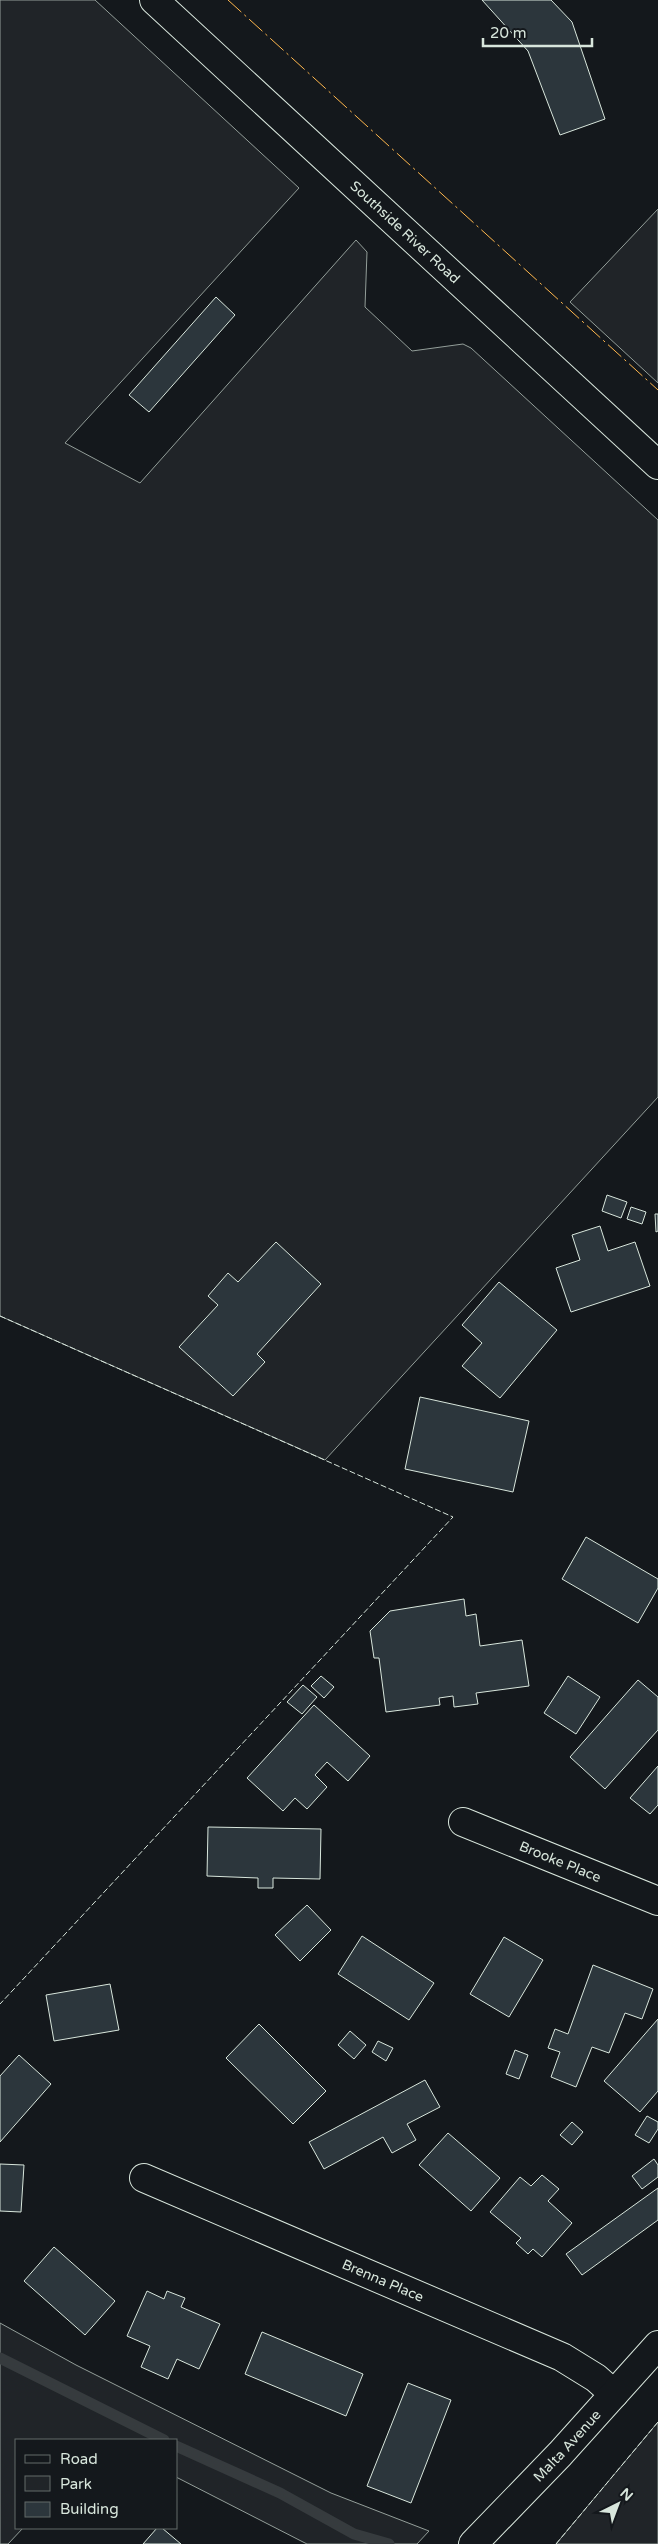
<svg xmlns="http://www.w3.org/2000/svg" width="658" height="2544" font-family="'Varela Round',sans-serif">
	<rect width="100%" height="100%" fill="#14181c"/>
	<!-- green -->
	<g fill="#202428" stroke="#939e99">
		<path d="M0,0H95L299,188L65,443L140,483L356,240L367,252L365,307L412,351L463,344L471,348L658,520V1097L325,1460L0,1316Z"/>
		<path d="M658,209V383L570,302Z"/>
		<path d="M0,2323L76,2365L331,2493L429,2531L417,2544H307L176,2477V2440H16V2528H23L8,2544H0Z"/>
		<path d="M658,2422V2544H556Z"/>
	</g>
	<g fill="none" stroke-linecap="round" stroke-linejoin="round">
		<!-- stream -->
		<g stroke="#363b3e" stroke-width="11">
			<path d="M0,2358L164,2440"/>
			<path d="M176,2446L280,2493L354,2534L389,2544"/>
		</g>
	</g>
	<!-- building -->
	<g fill="#2c363c" stroke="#d8e6dc">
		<path d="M482,0H551L572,22L605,119L560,135L528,51Z"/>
		<path d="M216,297L235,315L149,412L129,395Z"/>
		<path d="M607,1195L627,1202L621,1218L602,1211Z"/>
		<path d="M631,1207L646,1212L642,1224L627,1219Z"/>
		<path d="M655,1214H658V1231L656,1232Z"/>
		<path d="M600,1226L608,1251L635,1242L650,1286L571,1312L556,1268L580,1260L572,1235Z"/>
		<path d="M276,1242L321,1284L257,1354L265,1362L233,1396L179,1347L218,1305L208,1296L228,1273L238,1282Z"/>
		<path d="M499,1282L557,1330L500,1398L462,1366L482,1343L462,1325Z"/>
		<path d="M420,1397L529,1421L513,1492L405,1469Z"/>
		<path d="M586,1537L658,1579V1588L638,1623L562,1579Z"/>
		<path d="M464,1599L466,1616L476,1614L480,1646L522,1640L529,1686L476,1693L478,1704L454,1707L453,1696L439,1698L440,1705L386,1712L379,1658H374L370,1631L390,1611Z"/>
		<path d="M321,1676L334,1687L324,1698L311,1686Z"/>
		<path d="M568,1676L600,1697L576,1734L544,1713Z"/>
		<path d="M638,1680L658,1697V1730L605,1789L570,1757Z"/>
		<path d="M303,1685L317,1697L302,1714L287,1702Z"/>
		<path d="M314,1705L370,1756L348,1781L327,1762L315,1775L327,1787L307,1809L295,1798L283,1811L247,1778Z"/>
		<path d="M658,1766V1805L650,1814L630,1798Z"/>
		<path d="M208,1827L321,1829L320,1879L273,1878V1888H258V1878L207,1876Z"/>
		<path d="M307,1905L331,1930L300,1961L275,1935Z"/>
		<path d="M362,1936L434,1983L409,2020L338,1974Z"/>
		<path d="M504,1937L543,1960L509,2017L470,1994Z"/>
		<path d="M593,1965L653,1989L642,2019L625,2013L609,2053L592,2047L576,2087L551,2077L560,2052L548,2048L555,2029L568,2034Z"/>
		<path d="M110,1984L119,2030L54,2041L46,1995Z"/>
		<path d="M658,2019V2091L640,2112L604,2081Z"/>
		<path d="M259,2024L326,2091L293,2124L226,2058Z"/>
		<path d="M350,2031L366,2045L354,2059L338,2045Z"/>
		<path d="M378,2041L393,2048L386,2061L372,2052Z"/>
		<path d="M515,2050L528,2055L519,2079L506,2074Z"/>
		<path d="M19,2055L51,2084L0,2142V2076Z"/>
		<path d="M425,2080L440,2107L407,2124L416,2140L392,2153L383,2137L324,2169L309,2142Z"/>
		<path d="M647,2116L658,2122V2129L649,2143L635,2135Z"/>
		<path d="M572,2122L583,2132L572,2145L560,2135Z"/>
		<path d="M448,2133L500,2178L471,2211L419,2165Z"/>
		<path d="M654,2159L658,2165V2177L642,2189L632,2176Z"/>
		<path d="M0,2164L24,2165L21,2212L0,2211Z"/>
		<path d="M542,2175L559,2189L548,2201L572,2223L542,2257L533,2249L528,2254L516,2243L521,2238L490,2212L520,2177L531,2186Z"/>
		<path d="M658,2188V2220L582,2275L566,2254Z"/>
		<path d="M54,2247L115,2301L85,2335L24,2281Z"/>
		<path d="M147,2291L164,2299L167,2291L185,2298L181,2307L220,2324L199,2369L177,2359L168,2379L141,2367L150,2346L127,2336Z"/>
		<path d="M262,2332L363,2374L346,2416L245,2374Z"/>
		<path d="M408,2383L451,2400L411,2503L367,2486Z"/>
		<path d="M157,2528H162L181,2544H143Z"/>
	</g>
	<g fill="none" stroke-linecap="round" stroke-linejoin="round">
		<defs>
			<g id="minor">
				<path id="s1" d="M463,1822L658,1901"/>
				<path id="s2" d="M144,2178L562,2357L596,2378L614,2394"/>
				<path id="s3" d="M473,2544L560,2454L658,2345"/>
			</g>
			<g id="major">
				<path id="s4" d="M154,0L658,465"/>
			</g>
		</defs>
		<!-- minor casing -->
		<use href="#minor" stroke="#d8e6dc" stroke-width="30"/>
		<!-- major casing -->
		<use href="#major" stroke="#d8e6dc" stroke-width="30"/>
		<!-- minor -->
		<use href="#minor" stroke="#14181c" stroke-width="28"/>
		<!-- major -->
		<use href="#major" stroke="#14181c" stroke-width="28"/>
		<!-- fence -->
		<g stroke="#d8e6dc" stroke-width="1" stroke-dasharray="6 2.5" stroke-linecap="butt">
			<path d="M0,1316L453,1517L0,2004"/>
			<path d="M556,2544L658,2422"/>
		</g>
		<!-- power -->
		<path stroke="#ffb74d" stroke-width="1" stroke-dasharray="18 4 2.5 4" stroke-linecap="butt" d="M228,0L658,390"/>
	</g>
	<g text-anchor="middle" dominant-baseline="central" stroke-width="4" stroke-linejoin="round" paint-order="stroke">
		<!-- street labels -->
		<g font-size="14" fill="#d8e6dc" stroke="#14181c">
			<text stroke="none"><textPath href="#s4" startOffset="342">Southside River Road</textPath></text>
			<text stroke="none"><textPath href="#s1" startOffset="105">Brooke Place</textPath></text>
			<text stroke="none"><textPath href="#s2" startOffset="260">Brenna Place</textPath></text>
			<text stroke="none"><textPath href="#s3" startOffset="136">Malta Avenue</textPath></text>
		</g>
	</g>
	<!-- legend -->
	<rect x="15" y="2439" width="162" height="90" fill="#14181c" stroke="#626a69"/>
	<rect x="25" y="2455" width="25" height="8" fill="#14181c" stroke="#626a69"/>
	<text x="60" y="2464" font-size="15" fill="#d8e6dc">Road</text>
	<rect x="25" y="2476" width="25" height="15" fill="#202428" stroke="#626a69"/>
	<text x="60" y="2489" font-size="15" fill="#d8e6dc">Park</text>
	<rect x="25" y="2502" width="25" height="15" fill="#2c363c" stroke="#626a69"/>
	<text x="60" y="2514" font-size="15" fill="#d8e6dc">Building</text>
	<!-- north arrow -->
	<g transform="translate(618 2504) rotate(42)" stroke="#14181c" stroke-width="4" paint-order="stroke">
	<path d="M0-4L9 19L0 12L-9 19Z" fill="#d8e6dc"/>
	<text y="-8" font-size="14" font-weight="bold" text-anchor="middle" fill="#d8e6dc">N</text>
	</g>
	<!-- scale -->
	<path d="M483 38v8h109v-8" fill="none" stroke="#d8e6dc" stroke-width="2.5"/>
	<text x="490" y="38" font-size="15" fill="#d8e6dc" stroke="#14181c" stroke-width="4" paint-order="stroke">20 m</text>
</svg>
